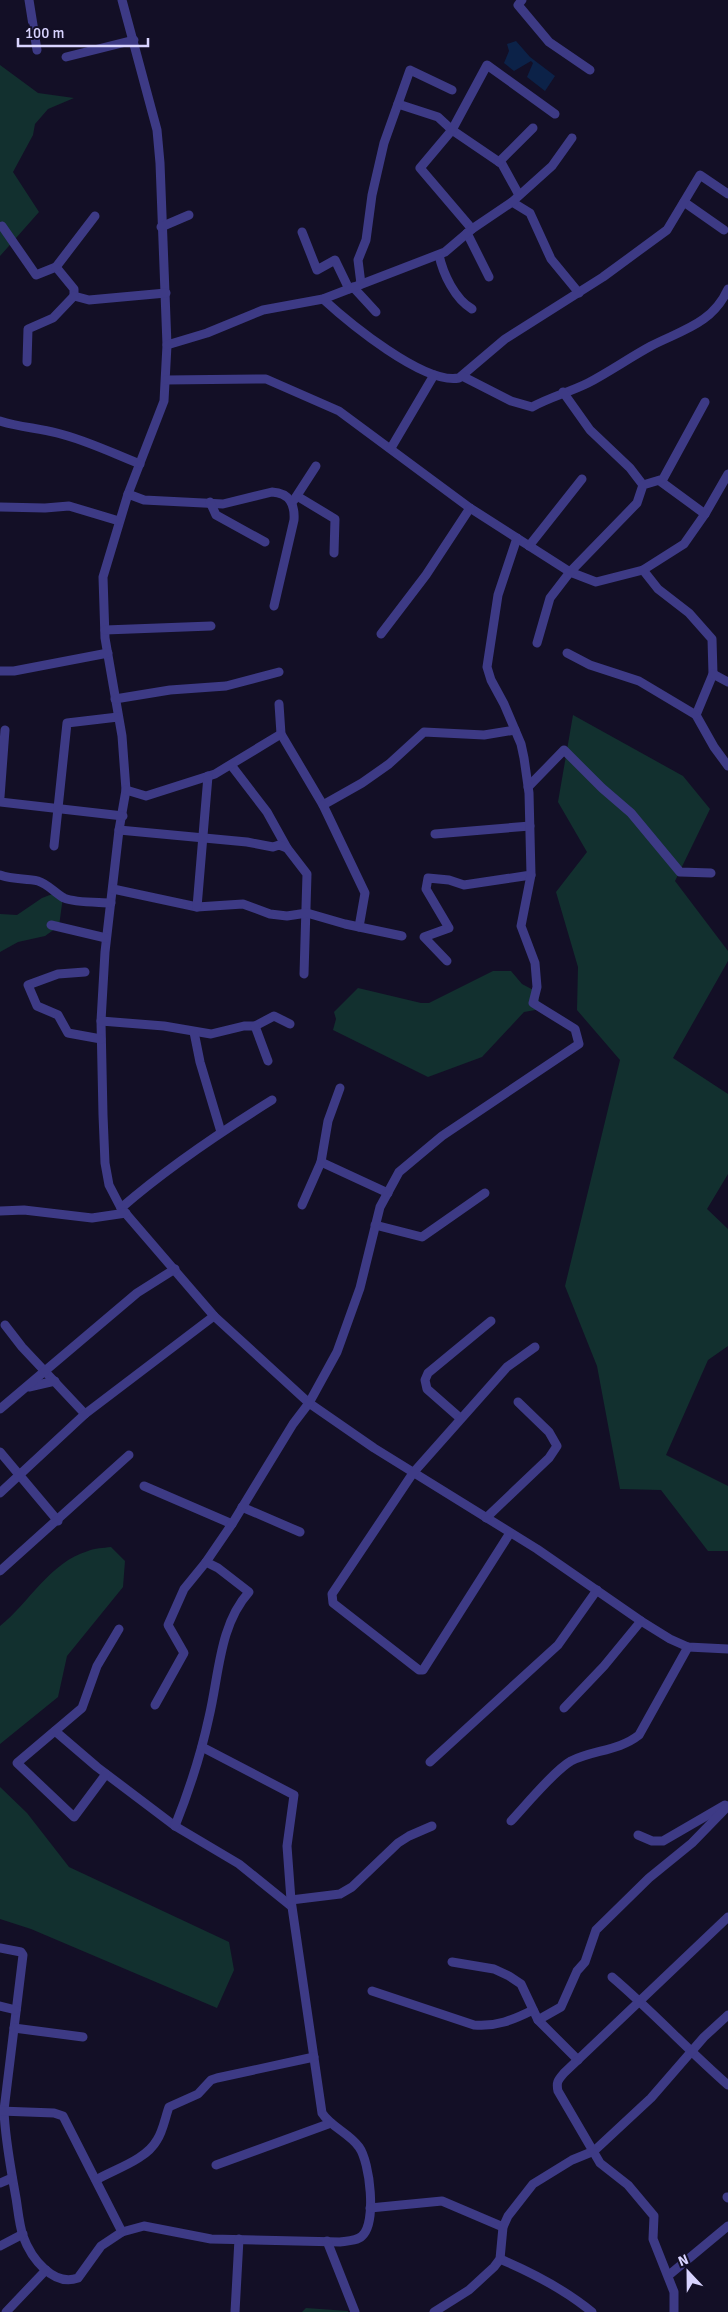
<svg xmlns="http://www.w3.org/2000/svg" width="728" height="2312" font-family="Signika,sans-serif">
	<rect width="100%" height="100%" fill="#130f26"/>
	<!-- green -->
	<g fill="#12302f">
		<path d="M0,65L38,93L74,98L48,109L35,124L33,135L13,172L39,212L0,256Z"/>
		<path d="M573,715L683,776L710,809L675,881L728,951V961L673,1058L728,1094V1174L707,1209L728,1229V1346L708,1360L666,1455L728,1486V1551H708L661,1490L620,1489L597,1366L565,1286L620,1060L577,1010L578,967L556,892L587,852L558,802Z"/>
		<path d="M55,893L63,897L59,926L45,936L18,942L0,952V914L17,915L42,898Z"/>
		<path d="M493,971H511L522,984L537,992L541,1009L524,1012L482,1057L428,1077L333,1030L336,1019L334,1012L358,988L421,1003H429Z"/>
		<path d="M111,1547L125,1561L123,1587L67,1656L58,1697L0,1744V1626C29,1603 50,1562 88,1551C95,1548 103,1548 111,1547Z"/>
		<path d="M0,1787L27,1813L69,1867L229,1942L234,1970L217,2008L31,1929L0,1919Z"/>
		<path d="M306,2308L348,2311V2312H302Z"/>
	</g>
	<!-- water -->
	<path fill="#0c2248" d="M516,41L530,57L555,76L545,91L527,77L533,63L531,61L514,71L504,63L509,51L507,44Z"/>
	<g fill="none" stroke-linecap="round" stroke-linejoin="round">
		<!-- minor -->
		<g stroke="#3d3a85" stroke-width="9">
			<path d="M29,0L37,50"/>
			<path d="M122,0L157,130L160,163L167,345L164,401L128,494L103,577L105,638L122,736L126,790L119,830L105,952L101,1021L103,1115L105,1163L109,1185L121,1208L214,1316L309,1403L374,1448L537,1549L641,1621L670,1639L688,1647L728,1649"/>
			<path d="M522,0L518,5L549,42L590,70"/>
			<path d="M66,57L134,40"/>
			<path d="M398,104L438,117L452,130L502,164L519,195"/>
			<path d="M499,162L533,128"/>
			<path d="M512,202L530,213L551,259L579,293"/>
			<path d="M684,202L724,230"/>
			<path d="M2,226L36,275L56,267L74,289V296L89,300L166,293"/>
			<path d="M161,227L189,215"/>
			<path d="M472,229L420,168L452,130L487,65L555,114"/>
			<path d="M302,232L317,270L335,260L349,289"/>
			<path d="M467,233L489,277"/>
			<path d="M439,255C443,274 455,299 472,309"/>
			<path d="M56,267L95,216"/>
			<path d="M361,284L358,260L366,240L372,195L384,143L410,70L452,90"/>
			<path d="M353,287L376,312"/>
			<path d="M323,299C348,322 424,385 459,378L505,339L603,277L667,230L700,175L728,194"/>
			<path d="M167,345L207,333L263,310L323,299L445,252L472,229L512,202L552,166L572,138"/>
			<path d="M27,362L28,329L53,318L74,296"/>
			<path d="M462,376L511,401L532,407C550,397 570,392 588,383C609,372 629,358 651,346C682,330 712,324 728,289"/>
			<path d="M166,380L266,379L339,411L470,508L570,572L596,582L643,570L684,544L705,514L728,474"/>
			<path d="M563,392L590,430L630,468L643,485"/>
			<path d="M0,421C19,427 37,428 57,433C86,440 112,453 140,464"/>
			<path d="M391,448L434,375"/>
			<path d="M660,481L705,514"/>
			<path d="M128,494L144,500L223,504L272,492C290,493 295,505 294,520L274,606"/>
			<path d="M297,496L335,519L334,553"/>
			<path d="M294,500L316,466"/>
			<path d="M210,502L216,515L265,542"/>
			<path d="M0,507L45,508L69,506L119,521"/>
			<path d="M529,546L582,479"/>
			<path d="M643,570L658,589L689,613L712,639L713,674L696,715L714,747L728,766"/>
			<path d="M105,630L211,626"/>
			<path d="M381,634L426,575L470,508"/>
			<path d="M537,643L550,598L570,572L637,503L643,485L663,479L705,402"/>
			<path d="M567,653L590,665L639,681L696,715"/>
			<path d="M0,671H14L108,653"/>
			<path d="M713,674L728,682"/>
			<path d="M115,699L170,690L226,686L279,672"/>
			<path d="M279,704L281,734L323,805L362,783L389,764L424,732L484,735L515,730"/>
			<path d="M231,765L267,812L287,848L307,874L304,974"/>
			<path d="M528,787L564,750L602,788L631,813L680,872L711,873"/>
			<path d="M126,790L146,796L215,774L281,734"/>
			<path d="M0,797L5,730"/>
			<path d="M0,802L123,816"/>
			<path d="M323,805L365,893L359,927"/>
			<path d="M119,830L247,842L273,847L279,845L287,848"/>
			<path d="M435,834L530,826"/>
			<path d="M54,846L67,723L118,717"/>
			<path d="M0,875C13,880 26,878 38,881C48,884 55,893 64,898C75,903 98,902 111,903"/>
			<path d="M113,889L197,907L243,904L270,914L287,916L307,913L345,924L402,936"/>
			<path d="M197,907L208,776"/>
			<path d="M51,925L106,938"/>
			<path d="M447,961L424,937L449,928L426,889L428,878L449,880L464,885L531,875L529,793L524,758L521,744L504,704L491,680L487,667L498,595L517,538"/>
			<path d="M85,972L58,974L28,985L37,1006L58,1015L68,1033L101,1039"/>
			<path d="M101,1021L164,1026L211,1034L244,1026H255L274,1016L290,1024"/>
			<path d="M255,1026L268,1061"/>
			<path d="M194,1032L200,1062L221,1132"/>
			<path d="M321,1162L388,1193"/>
			<path d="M302,1205L321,1162L328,1121L340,1088"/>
			<path d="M121,1208C168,1167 219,1133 272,1100"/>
			<path d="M0,1211L24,1210L92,1218L126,1213"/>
			<path d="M375,1225L422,1237L485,1193"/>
			<path d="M5,1325L22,1347L85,1414"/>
			<path d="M29,1387L55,1381"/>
			<path d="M0,1409L137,1293L175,1269"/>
			<path d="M460,1418L427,1389L425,1380L428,1373L491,1321"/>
			<path d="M0,1452L58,1521"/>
			<path d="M144,1486L232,1524"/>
			<path d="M0,1493L85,1414L214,1316"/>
			<path d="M242,1507L300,1532"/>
			<path d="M486,1518L549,1458L557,1446L549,1432L518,1402"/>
			<path d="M510,1533L423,1670H419L333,1603L332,1594L413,1473L507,1367L535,1347"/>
			<path d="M0,1571L129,1455"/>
			<path d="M155,1705L184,1653L168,1625L184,1589L206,1562"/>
			<path d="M564,1708L604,1666L641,1621"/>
			<path d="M55,1731L97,1767L175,1826L239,1864L291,1906"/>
			<path d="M430,1762L558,1645L597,1590"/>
			<path d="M106,1774L74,1817L17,1763L82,1708L97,1666L119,1629"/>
			<path d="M511,1821C525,1806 555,1770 571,1761C593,1750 619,1751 639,1735L688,1647"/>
			<path d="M175,1826C189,1791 201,1754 209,1717C219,1676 219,1625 249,1592L218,1568L206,1562L232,1524L293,1424L309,1403L337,1352L360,1288L380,1207L399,1172L442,1136L579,1044L575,1029L533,1003L537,987L535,963L521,926L531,875"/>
			<path d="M638,1835L652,1841H663L725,1805"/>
			<path d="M291,1900L340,1894L352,1887L398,1843L409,1836L432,1826"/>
			<path d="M0,1948L21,1952L23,1955L4,2110C5,2140 11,2169 16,2198C18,2210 19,2224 23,2236C31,2258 53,2287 78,2278L101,2246L122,2232L144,2226L211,2239L340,2242C347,2241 357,2241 362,2236C377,2223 370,2162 359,2147C349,2133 331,2127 322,2113L291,1900L287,1846L294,1795L202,1747"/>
			<path d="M452,1962L494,1969L509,1976L521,1984L538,2020L578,2060"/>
			<path d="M612,1977C652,2011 688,2050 728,2085"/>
			<path d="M372,1991L474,2025C496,2027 513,2020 533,2010"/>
			<path d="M0,2006L16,2010"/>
			<path d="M538,2020L561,2007L577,1971L585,1962L596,1930L649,1878L692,1843L728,1806"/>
			<path d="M14,2028L83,2037"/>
			<path d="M0,2111L54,2113L63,2116L122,2232"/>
			<path d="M216,2165L331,2123"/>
			<path d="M96,2180C115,2169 146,2160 157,2140C163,2131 165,2118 169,2107L198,2094L211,2080L217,2078L314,2057"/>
			<path d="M0,2183L12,2178"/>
			<path d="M727,2197L728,2198"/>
			<path d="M370,2208L442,2201L503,2227"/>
			<path d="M327,2241L355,2312"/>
			<path d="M0,2246L23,2234"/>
			<path d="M500,2259C533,2273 564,2289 592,2312"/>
			<path d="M669,2275L728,2226"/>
			<path d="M6,2312L46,2270"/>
			<path d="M235,2312L239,2239"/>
			<path d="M434,2312L469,2290L494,2267L500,2259L503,2227L508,2216L533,2184L572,2160L594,2151L651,2098L704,2037L728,2015"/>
			<path d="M674,2312V2292L653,2239L654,2216L628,2185L600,2163L558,2091C556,2082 558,2080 564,2073L728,1917"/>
		</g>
	</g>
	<!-- north arrow -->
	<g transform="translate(688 2272) rotate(338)" stroke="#130f26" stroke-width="4" paint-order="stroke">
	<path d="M0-4L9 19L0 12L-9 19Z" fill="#d9d4ff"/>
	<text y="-8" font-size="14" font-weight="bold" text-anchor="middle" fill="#d9d4ff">N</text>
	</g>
	<!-- scale -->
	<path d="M18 38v8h130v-8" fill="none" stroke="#d9d4ff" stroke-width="2.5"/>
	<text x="25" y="38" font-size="15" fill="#d9d4ff" stroke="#130f26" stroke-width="4" paint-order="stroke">100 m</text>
</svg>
